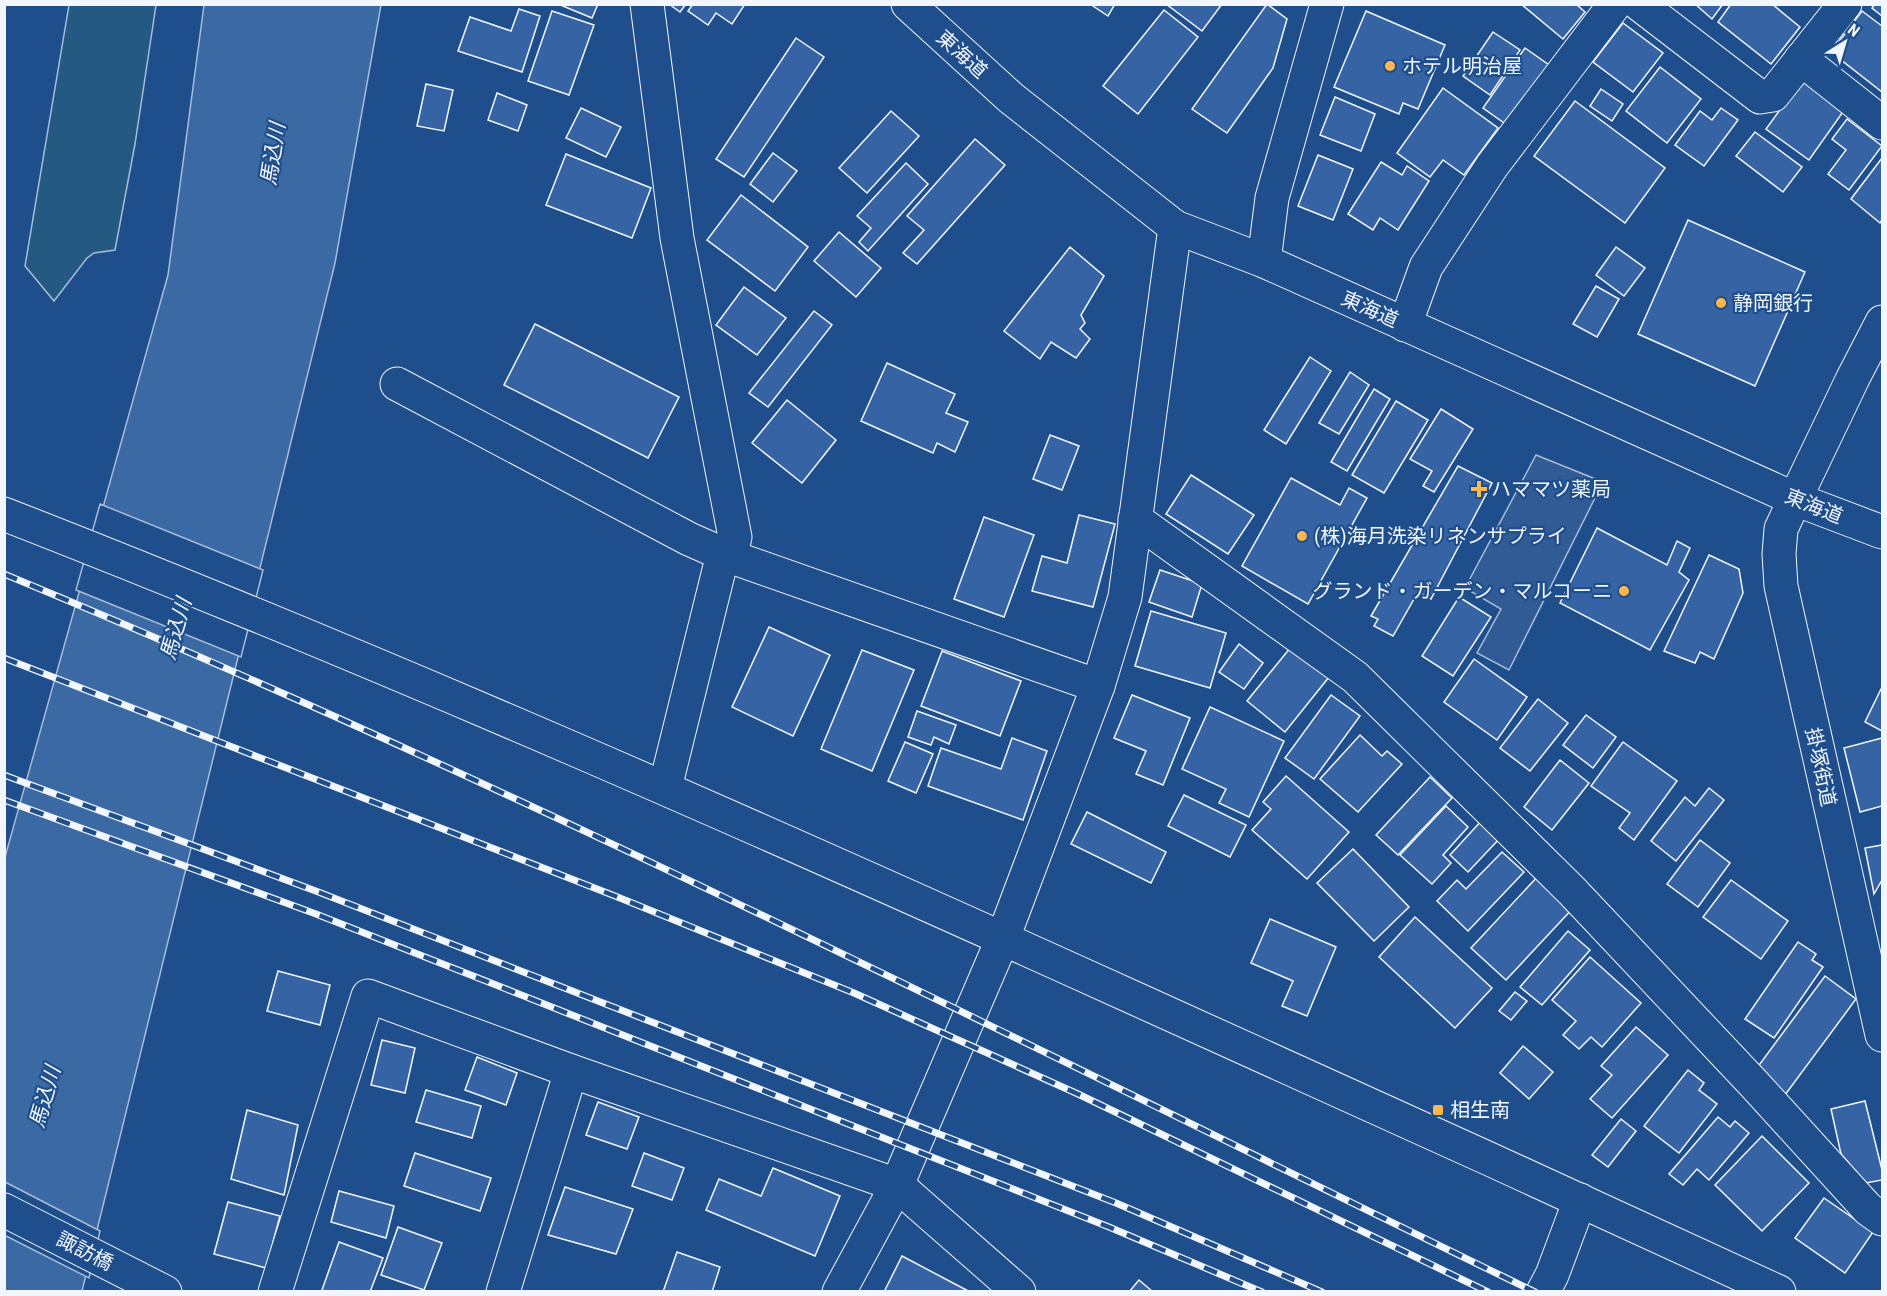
<svg xmlns="http://www.w3.org/2000/svg" width="1887" height="1296" font-family="'Roboto Condensed','Noto Sans JP',sans-serif">
	<rect width="100%" height="100%" fill="#1f4e8c"/>
	<!-- green -->
	<path fill="#245a82" stroke="#a8bbd7" stroke-width="1.5" d="M69,5H156L135,144L115,250L94,253L87,258L54,301L25,266Z"/>
	<!-- parking -->
	<path fill="#305b95" stroke="#a8bbd7" stroke-width="1.5" d="M1536,455L1603,482L1509,670L1477,653L1501,609L1465,588Z"/>
	<!-- water -->
	<path fill="#3b69a3" stroke="#a8bbd7" stroke-width="1.5" d="M204,5H381L335,263L82,1291L5,1292V857L168,275Z"/>
	<!-- pier -->
	<g fill="#1f4e8c" stroke="#a8bbd7" stroke-width="1.5">
		<path d="M100,504L263,570L241,657L76,590Z"/>
		<path d="M5,1182L100,1231L89,1278L4,1235Z"/>
	</g>
	<!-- building -->
	<g fill="#3563a3" stroke="#f2f6ff" stroke-width="1.5">
		<path d="M558,4H598L592,18Z"/>
		<path d="M669,4H686L680,12Z"/>
		<path d="M693,4H745L732,24L716,13L708,25L688,11Z"/>
		<path d="M1090,4H1115L1108,16Z"/>
		<path d="M1166,4H1222L1202,31Z"/>
		<path d="M1267,4L1287,19L1273,68L1227,133L1192,109Z"/>
		<path d="M1521,4H1576L1585,12L1563,39Z"/>
		<path d="M1695,4H1723L1712,19Z"/>
		<path d="M1731,4H1772L1800,27L1771,64L1718,22Z"/>
		<path d="M1875,4H1882V16L1872,8Z"/>
		<path d="M519,9L540,16L522,72L458,51L470,17L511,31Z"/>
		<path d="M1164,10L1198,37L1138,114L1103,86Z"/>
		<path d="M552,11L594,25L569,95L528,81Z"/>
		<path d="M1366,11L1445,45L1418,109L1403,103L1399,114L1334,87Z"/>
		<path d="M1862,11L1882,26V92L1831,52Z"/>
		<path d="M1623,23L1663,53L1633,92L1593,62Z"/>
		<path d="M1493,32L1520,50L1490,95L1463,76Z"/>
		<path d="M796,38L824,57L744,177L716,159Z"/>
		<path d="M1525,48L1549,65L1507,125L1483,108Z"/>
		<path d="M1660,67L1701,99L1667,143L1626,111Z"/>
		<path d="M1803,78L1845,109L1809,160L1766,129Z"/>
		<path d="M426,84L453,90L444,131L417,126Z"/>
		<path d="M1443,88L1498,128L1464,175L1443,160L1430,177L1397,153Z"/>
		<path d="M1601,89L1623,104L1612,121L1590,106Z"/>
		<path d="M497,93L527,105L518,131L488,120Z"/>
		<path d="M1335,97L1375,114L1361,151L1320,135Z"/>
		<path d="M1575,101L1665,168L1625,223L1534,156Z"/>
		<path d="M581,108L621,127L606,157L566,138Z"/>
		<path d="M1721,108L1738,120L1704,166L1675,145L1700,111L1712,120Z"/>
		<path d="M891,111L919,136L867,193L839,168Z"/>
		<path d="M1847,119L1882,146L1849,190L1828,174L1846,150L1832,139Z"/>
		<path d="M1755,132L1802,167L1783,192L1736,156Z"/>
		<path d="M975,139L1005,165L917,264L903,253L924,230L907,216Z"/>
		<path d="M773,153L797,171L773,202L750,184Z"/>
		<path d="M566,154L651,188L632,238L546,205Z"/>
		<path d="M1318,155L1353,169L1333,220L1298,206Z"/>
		<path d="M1882,158V220L1880,223L1851,199Z"/>
		<path d="M1381,162L1402,175L1407,166L1429,181L1398,230L1380,218L1373,230L1348,214Z"/>
		<path d="M906,163L928,184L868,251L859,242L871,228L857,216Z"/>
		<path d="M741,195L808,247L775,291L707,240Z"/>
		<path d="M1688,220L1805,272L1755,386L1638,334Z"/>
		<path d="M839,232L881,268L856,297L814,261Z"/>
		<path d="M1070,247L1104,276L1081,315L1085,323L1080,329L1090,339L1076,358L1051,342L1040,359L1004,331Z"/>
		<path d="M1616,247L1645,268L1624,296L1596,275Z"/>
		<path d="M1596,286L1619,299L1597,337L1573,324Z"/>
		<path d="M744,287L786,318L757,355L716,325Z"/>
		<path d="M814,311L832,325L768,407L749,393Z"/>
		<path d="M535,324L679,397L648,458L504,385Z"/>
		<path d="M1310,357L1331,371L1286,444L1264,430Z"/>
		<path d="M887,363L955,394L946,413L968,422L955,452L937,443L933,453L861,421Z"/>
		<path d="M1350,372L1369,385L1339,434L1319,423Z"/>
		<path d="M1374,389L1390,399L1347,471L1331,462Z"/>
		<path d="M787,400L836,440L802,483L752,443Z"/>
		<path d="M1396,401L1428,420L1384,493L1352,475Z"/>
		<path d="M1441,409L1473,429L1434,492L1423,486L1432,471L1410,459Z"/>
		<path d="M1050,435L1079,446L1062,490L1033,479Z"/>
		<path d="M1458,466L1492,483L1431,599L1418,592L1393,636L1374,626L1378,619L1371,616Z"/>
		<path d="M1191,475L1254,515L1228,554L1166,514Z"/>
		<path d="M1291,478L1340,505L1349,488L1367,498L1308,604L1242,566Z"/>
		<path d="M1079,515L1115,524L1093,607L1032,591L1042,556L1067,563Z"/>
		<path d="M984,517L1034,535L1004,617L954,599Z"/>
		<path d="M1597,528L1667,565L1677,541L1690,548L1679,572L1689,580L1650,650L1560,603Z"/>
		<path d="M1709,555L1739,569L1743,593L1714,659L1700,652L1695,663L1664,651Z"/>
		<path d="M1160,570L1202,584L1192,617L1149,602Z"/>
		<path d="M1459,597L1491,617L1453,676L1422,656Z"/>
		<path d="M1151,611L1226,633L1210,688L1135,666Z"/>
		<path d="M769,627L830,655L793,736L732,707Z"/>
		<path d="M1295,642L1333,672L1285,732L1247,701Z"/>
		<path d="M1239,644L1263,663L1244,689L1219,672Z"/>
		<path d="M862,650L914,670L872,771L821,749Z"/>
		<path d="M942,651L1021,681L1000,736L921,706Z"/>
		<path d="M1474,659L1527,697L1497,740L1444,702Z"/>
		<path d="M1882,687V731L1865,722Z"/>
		<path d="M1132,695L1190,718L1163,785L1136,774L1146,751L1114,738Z"/>
		<path d="M1331,695L1360,716L1314,779L1285,758Z"/>
		<path d="M1538,699L1568,723L1530,771L1500,748Z"/>
		<path d="M1210,707L1284,741L1249,817L1219,803L1226,789L1182,769Z"/>
		<path d="M917,711L956,725L949,744L934,737L931,745L908,737Z"/>
		<path d="M1586,715L1616,737L1593,768L1563,745Z"/>
		<path d="M1360,735L1382,756L1387,751L1402,764L1358,812L1320,779Z"/>
		<path d="M1012,738L1047,751L1023,820L928,786L941,748L1001,769Z"/>
		<path d="M1882,738V806L1860,812L1844,748Z"/>
		<path d="M905,742L933,754L916,793L888,781Z"/>
		<path d="M1623,742L1677,781L1634,840L1619,828L1630,813L1591,786Z"/>
		<path d="M1560,760L1589,783L1552,830L1524,807Z"/>
		<path d="M1286,776L1349,832L1307,879L1252,830L1271,809L1263,802Z"/>
		<path d="M1430,777L1452,798L1398,855L1376,835Z"/>
		<path d="M1709,788L1724,800L1676,861L1651,841L1685,797L1695,806Z"/>
		<path d="M1184,795L1246,825L1230,857L1168,826Z"/>
		<path d="M1446,806L1468,827L1443,855L1451,863L1432,884L1400,855Z"/>
		<path d="M1087,812L1166,852L1151,883L1071,844Z"/>
		<path d="M1483,819L1501,837L1468,872L1450,855Z"/>
		<path d="M1700,840L1730,863L1698,907L1667,884Z"/>
		<path d="M1882,845V880L1874,894L1865,848Z"/>
		<path d="M1353,849L1409,907L1374,941L1317,883Z"/>
		<path d="M1502,852L1524,872L1468,931L1437,901L1457,880L1466,889Z"/>
		<path d="M1540,874L1575,906L1506,980L1471,948Z"/>
		<path d="M1731,880L1788,921L1761,959L1703,917Z"/>
		<path d="M1415,917L1492,988L1455,1028L1379,957Z"/>
		<path d="M1270,919L1336,947L1307,1016L1282,1006L1293,981L1251,963Z"/>
		<path d="M1568,931L1590,950L1542,1005L1520,987Z"/>
		<path d="M1798,942L1816,954L1812,960L1823,967L1774,1038L1745,1019Z"/>
		<path d="M1590,957L1641,1003L1602,1047L1591,1037L1579,1049L1563,1035L1576,1021L1552,1000Z"/>
		<path d="M278,971L330,985L320,1025L267,1011Z"/>
		<path d="M1825,976L1856,999L1785,1095L1754,1072Z"/>
		<path d="M1515,992L1527,1001L1511,1020L1499,1011Z"/>
		<path d="M1636,1027L1668,1055L1612,1118L1590,1099L1612,1075L1601,1066Z"/>
		<path d="M382,1040L415,1048L405,1093L371,1085Z"/>
		<path d="M1523,1046L1553,1072L1529,1099L1500,1073Z"/>
		<path d="M477,1057L517,1073L506,1105L465,1090Z"/>
		<path d="M1688,1070L1704,1083L1699,1090L1717,1104L1679,1153L1644,1126Z"/>
		<path d="M426,1090L481,1106L472,1138L416,1122Z"/>
		<path d="M1865,1101L1882,1170V1180L1866,1183L1841,1154L1831,1109Z"/>
		<path d="M598,1102L639,1117L627,1149L586,1135Z"/>
		<path d="M247,1110L298,1125L284,1195L231,1179Z"/>
		<path d="M1718,1117L1730,1127L1735,1121L1749,1133L1709,1180L1697,1169L1683,1185L1669,1174Z"/>
		<path d="M1621,1119L1636,1131L1608,1167L1592,1155Z"/>
		<path d="M1762,1136L1809,1183L1762,1231L1715,1185Z"/>
		<path d="M415,1153L491,1178L480,1211L404,1186Z"/>
		<path d="M644,1153L684,1168L672,1200L632,1186Z"/>
		<path d="M773,1168L840,1196L815,1256L706,1210L719,1179L761,1196Z"/>
		<path d="M565,1187L633,1209L616,1254L548,1235Z"/>
		<path d="M339,1191L394,1206L386,1238L331,1222Z"/>
		<path d="M1824,1198L1873,1232L1845,1273L1795,1238Z"/>
		<path d="M228,1202L280,1216L266,1268L214,1254Z"/>
		<path d="M398,1227L442,1243L424,1290L381,1275Z"/>
		<path d="M339,1242L383,1258L370,1292H327L322,1290Z"/>
		<path d="M677,1252L720,1267L712,1292H663Z"/>
		<path d="M902,1256L970,1292H884Z"/>
		<path d="M1139,1280L1153,1292H1129Z"/>
	</g>
	<g fill="none" stroke-linecap="round" stroke-linejoin="round">
		<defs>
			<g id="minor">
				<path d="M647,4L677,238L735,537L730,557"/>
				<path d="M1639,4L1760,97L1773,95L1845,4"/>
				<path d="M1801,59L1882,123"/>
				<path d="M1264,261L1272,198L1327,4"/>
				<path d="M1405,325L1426,267L1492,166L1615,4"/>
				<path d="M397,384L689,539L723,554L1098,686"/>
				<path d="M1795,499L1853,378L1882,322"/>
				<path d="M4,514C386,663 759,828 1132,997C1348,1095 1564,1192 1779,1292"/>
				<path d="M1135,519L1355,677L1572,891L1755,1085L1868,1209L1882,1219"/>
				<path d="M665,788L723,554"/>
				<path d="M4,1210L165,1292"/>
				<path d="M275,1292L368,996L571,1071L897,1185L839,1292"/>
				<path d="M503,1292L571,1071"/>
				<path d="M1019,1292L897,1185L1003,938L1098,686L1125,597L1175,227"/>
				<path d="M1543,1292L1552,1275L1580,1200"/>
			</g>
			<g id="highway">
				<path d="M908,4L1011,98L1175,227L1264,261L1795,499L1882,532"/>
				<path d="M1795,499L1781,529L1779,554L1781,586L1882,1035"/>
			</g>
		</defs>
		<!-- minor casing -->
		<use href="#minor" stroke="#f2f6ff" stroke-width="35"/>
		<!-- highway casing -->
		<use href="#highway" stroke="#f2f6ff" stroke-width="35"/>
		<!-- minor -->
		<use href="#minor" stroke="#1f4e8c" stroke-width="33"/>
		<!-- highway -->
		<use href="#highway" stroke="#1f4e8c" stroke-width="33"/>
		<defs>
			<g id="rail">
				<path d="M4,574C526,789 1028,1046 1535,1292"/>
				<path d="M4,658L615,896L854,993L1078,1094L1488,1292"/>
				<path d="M4,775L321,893L1116,1203L1322,1292"/>
				<path d="M4,800L316,914L1109,1227L1262,1292"/>
			</g>
		</defs>
		<!-- rail casing -->
		<use href="#rail" stroke="#f2f6ff" stroke-width="7"/>
		<!-- rail -->
		<use href="#rail" stroke="#1f4e8c" stroke-width="4.5" stroke-dasharray="14" stroke-linecap="butt"/>
	</g>
	<!-- markers -->
	<g fill="#ffb74d" stroke="#1f4e8c" stroke-width="2">
		<circle cx="1390" cy="66" r="6"/>
		<circle cx="1721" cy="303" r="6"/>
		<path d="M1476 480h6v6h6v6h-6v6h-6v-6h-6v-6h6z"/>
		<circle cx="1302" cy="536" r="6"/>
		<circle cx="1624" cy="591" r="6"/>
		<rect x="1432" y="1104" width="12" height="12" rx="3"/>
	</g>
	<g text-anchor="middle" dominant-baseline="central" stroke-width="4.5" stroke-linejoin="round" paint-order="stroke">
		<!-- street labels -->
		<g font-size="20" fill="#f2f6ff" stroke="#1f4e8c">
			<text transform="translate(962 54) rotate(42)">東海道</text>
			<text transform="translate(1370 309) rotate(24)">東海道</text>
			<text transform="translate(1814 506) rotate(22)">東海道</text>
			<text transform="translate(1821 767) rotate(78)">掛塚街道</text>
			<text transform="translate(85 1251) rotate(27)">諏訪橋</text>
		</g>
		<!-- poi labels -->
		<g font-size="20" fill="#f2f6ff" stroke="#1f4e8c" text-anchor="start">
			<text x="1402" y="66">ホテル明治屋</text>
			<text x="1733" y="303">静岡銀行</text>
			<text x="1491" y="489">ハママツ薬局</text>
			<text x="1314" y="536">(株)海月洗染リネンサプライ</text>
			<text x="1612" y="591" text-anchor="end">グランド・ガーデン・マルコーニ</text>
			<text x="1450" y="1110">相生南</text>
		</g>
		<!-- water labels -->
		<g font-size="21" font-style="italic" fill="#f2f6ff" stroke="#1f4e8c">
			<text transform="translate(273 154) rotate(-81)">馬込川</text>
			<text transform="translate(176 629) rotate(-74)">馬込川</text>
			<text transform="translate(45 1097) rotate(-74)">馬込川</text>
		</g>
	</g>
	<!-- border -->
	<rect width="1887" height="1296" fill="none" stroke="#f2f6ff" stroke-width="12"/>
	<!-- north arrow -->
	<g transform="translate(1845 42) rotate(37)" stroke="#1f4e8c" stroke-width="4.5" paint-order="stroke">
	<path d="M0-4.5L10 22L0 15L-10 22Z" fill="#f2f6ff"/>
	<text y="-9" font-size="16" font-weight="bold" text-anchor="middle" fill="#f2f6ff">N</text>
	</g>
</svg>
